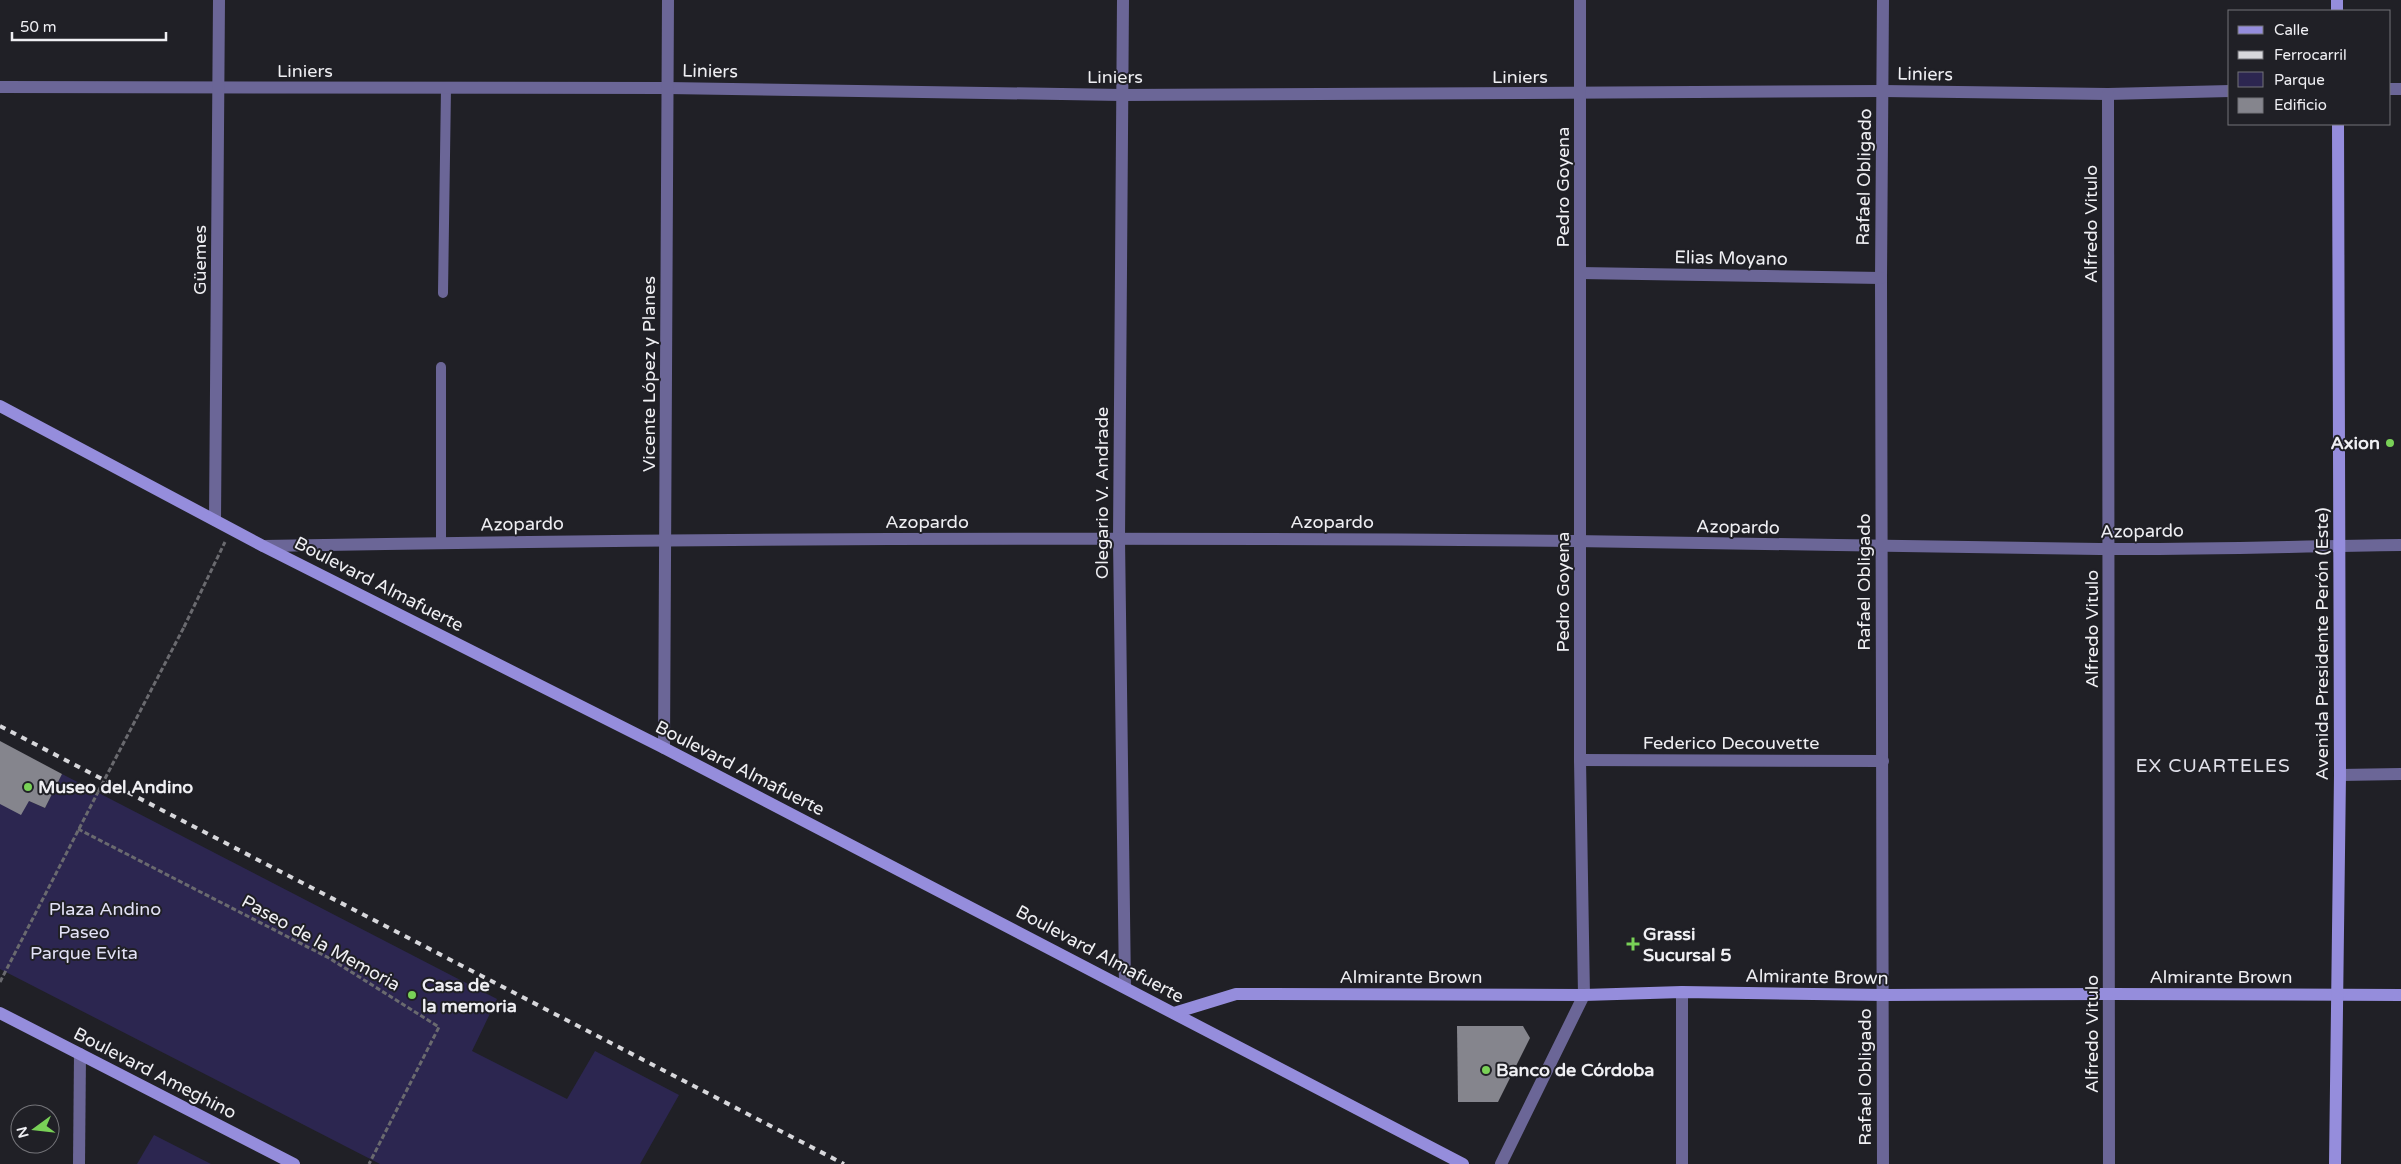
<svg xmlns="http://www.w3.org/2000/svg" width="2401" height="1164" font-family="'Varela Round',sans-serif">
	<rect width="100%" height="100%" fill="#202026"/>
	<!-- green -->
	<g fill="#2c2650">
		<path d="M62,774L497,999L472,1051L567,1099L595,1051L679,1095L640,1164H380L0,969V804L29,801L45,808Z"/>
		<path d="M154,1135L211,1164H137Z"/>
	</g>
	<!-- building -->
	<g fill="#85858d">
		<path d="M0,741L62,774L45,808L29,801L21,815L0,804Z"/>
		<path d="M1457,1026H1523L1530,1038L1498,1102H1458Z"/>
	</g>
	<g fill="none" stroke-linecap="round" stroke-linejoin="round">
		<!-- path -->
		<g stroke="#6a6a6f" stroke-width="3" stroke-dasharray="5 2.5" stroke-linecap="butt">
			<path d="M184,627L225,542"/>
			<path d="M78,829L329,958L439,1027L369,1164"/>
			<path d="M0,982L98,792"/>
		</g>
		<!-- service -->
		<g stroke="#6b6697" stroke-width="10">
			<path d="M443,293L446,88"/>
			<path d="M441,367V543"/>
		</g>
		<!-- minor -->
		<g stroke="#6b6697" stroke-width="12">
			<path d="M1123,0L1119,539L1125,987"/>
			<path d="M1883,0L1881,278L1883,1164"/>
			<path d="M0,87L667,88L1122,95L1883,91L2108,94L2230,91"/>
			<path d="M2390,89H2401"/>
			<path d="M2108,94L2109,1164"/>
			<path d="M1580,273L1881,278"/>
			<path d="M215,520L219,0"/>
			<path d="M263,546C700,538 1137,537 1574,541C1749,542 1925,548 2100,549C2200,550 2301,546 2401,545"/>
			<path d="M664,748L668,0"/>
			<path d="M1580,760L1883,761"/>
			<path d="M2340,775L2401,774"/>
			<path d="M79,1164L80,1054"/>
			<path d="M1501,1164L1584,995L1580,760V0"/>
			<path d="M1682,1164V992"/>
		</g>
		<!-- secondary -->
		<g stroke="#958ddc" stroke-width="12">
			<path d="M2337,0V11"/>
			<path d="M0,406L263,546L664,748L1463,1164"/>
			<path d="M0,1013L294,1164"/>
			<path d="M1174,1013L1236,994L1584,995L1682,992L1883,995L2109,994L2401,995"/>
			<path d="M2335,1164L2340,775L2338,124"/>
		</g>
		<!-- rail -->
		<path stroke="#d7d7db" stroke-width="4" stroke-dasharray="6 6" stroke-linecap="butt" d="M0,726L844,1164"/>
		<!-- path-bridge -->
		<path stroke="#6a6a6f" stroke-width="3" stroke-dasharray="5 2.5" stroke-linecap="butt" d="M98,792L184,627"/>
	</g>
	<!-- markers -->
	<g fill="#79d157" stroke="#202026" stroke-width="2">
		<circle cx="2390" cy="443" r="5"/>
		<circle cx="28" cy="787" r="5"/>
		<path d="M1630.5 936.5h5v5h5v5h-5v5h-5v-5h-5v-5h5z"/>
		<circle cx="412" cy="995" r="5"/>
		<circle cx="1486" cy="1070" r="5"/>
	</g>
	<g text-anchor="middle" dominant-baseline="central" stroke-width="4" stroke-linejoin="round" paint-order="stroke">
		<!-- street labels -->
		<g font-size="18" fill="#efeff3" stroke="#202026">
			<text x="305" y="71">Liniers</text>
			<text transform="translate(710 71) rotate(1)">Liniers</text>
			<text transform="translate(1925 74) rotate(1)">Liniers</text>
			<text x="1115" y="77">Liniers</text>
			<text x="1520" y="77">Liniers</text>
			<text transform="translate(1864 177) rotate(-89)">Rafael Obligado</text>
			<text transform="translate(1563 187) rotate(-90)">Pedro Goyena</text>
			<text transform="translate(2091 224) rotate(-90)">Alfredo Vitulo</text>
			<text transform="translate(1731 258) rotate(1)">Elias Moyano</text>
			<text transform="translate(200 260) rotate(-90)">Güemes</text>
			<text transform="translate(649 374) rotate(-90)">Vicente López y Planes</text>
			<text transform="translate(1102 493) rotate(-90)">Olegario V. Andrade</text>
			<text x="927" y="522">Azopardo</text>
			<text x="1332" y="522">Azopardo</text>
			<text transform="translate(522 524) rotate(-1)">Azopardo</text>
			<text transform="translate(1738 527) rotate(1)">Azopardo</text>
			<text transform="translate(2142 531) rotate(-1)">Azopardo</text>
			<text transform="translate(1864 582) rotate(-90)">Rafael Obligado</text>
			<text transform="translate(379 584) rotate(27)">Boulevard Almafuerte</text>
			<text transform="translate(1563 592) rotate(-90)">Pedro Goyena</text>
			<text transform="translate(2092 629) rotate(-90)">Alfredo Vitulo</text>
			<text transform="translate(2322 644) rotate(-90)">Avenida Presidente Perón (Este)</text>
			<text x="1731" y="743">Federico Decouvette</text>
			<text transform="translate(740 768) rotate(27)">Boulevard Almafuerte</text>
			<text transform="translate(321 943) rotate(29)">Paseo de la Memoria</text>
			<text transform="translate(1100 954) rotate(28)">Boulevard Almafuerte</text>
			<text x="1411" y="977">Almirante Brown</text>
			<text transform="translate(1817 977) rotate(1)">Almirante Brown</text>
			<text x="2221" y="977">Almirante Brown</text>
			<text transform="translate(2092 1034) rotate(-90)">Alfredo Vitulo</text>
			<text transform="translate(155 1073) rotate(27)">Boulevard Ameghino</text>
			<text transform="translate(1865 1077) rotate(-90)">Rafael Obligado</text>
		</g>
		<!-- poi labels -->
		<g font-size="18" font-weight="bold" fill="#efeff3" stroke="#202026" text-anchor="start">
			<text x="2380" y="443" text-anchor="end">Axion</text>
			<text x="38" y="787">Museo del Andino</text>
			<text x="1643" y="934">Grassi<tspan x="1643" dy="21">Sucursal 5</tspan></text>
			<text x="422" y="985">Casa de<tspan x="422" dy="21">la memoria</tspan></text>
			<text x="1496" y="1070">Banco de Córdoba</text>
		</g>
		<!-- park labels -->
		<g font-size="18" fill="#e3e2f7" stroke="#202026">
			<text x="105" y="909">Plaza Andino</text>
			<text x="84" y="932">Paseo<tspan x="84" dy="21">Parque Evita</tspan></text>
		</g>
		<!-- neighbourhood labels -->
		<g font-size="19" letter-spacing="1" fill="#dfdfe8" stroke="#202026">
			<text x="2213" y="766">EX CUARTELES</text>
		</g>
	</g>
	<!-- legend -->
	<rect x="2228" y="10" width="162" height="115" fill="#202026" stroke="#737378"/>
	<rect x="2238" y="26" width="25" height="8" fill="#958ddc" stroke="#737378"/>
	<text x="2274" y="35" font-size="15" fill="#efeff3">Calle</text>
	<rect x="2238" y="51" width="25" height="8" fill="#d7d7db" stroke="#737378"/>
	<text x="2274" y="60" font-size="15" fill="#efeff3">Ferrocarril</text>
	<rect x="2238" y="72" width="25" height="15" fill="#2c2650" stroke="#737378"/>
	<text x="2274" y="85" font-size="15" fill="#efeff3">Parque</text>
	<rect x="2238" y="98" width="25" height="15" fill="#85858d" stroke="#737378"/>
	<text x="2274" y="110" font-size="15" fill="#efeff3">Edificio</text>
	<!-- north arrow -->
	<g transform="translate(35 1129) rotate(255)"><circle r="24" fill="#202026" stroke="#737378"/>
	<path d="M0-4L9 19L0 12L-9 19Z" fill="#79d157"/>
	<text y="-8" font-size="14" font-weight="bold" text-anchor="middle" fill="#efeff3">N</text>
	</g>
	<!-- scale -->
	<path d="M12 32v8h154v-8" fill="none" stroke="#efeff3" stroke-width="2.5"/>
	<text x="20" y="32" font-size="15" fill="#efeff3" stroke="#202026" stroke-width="4" paint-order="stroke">50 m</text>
</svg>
